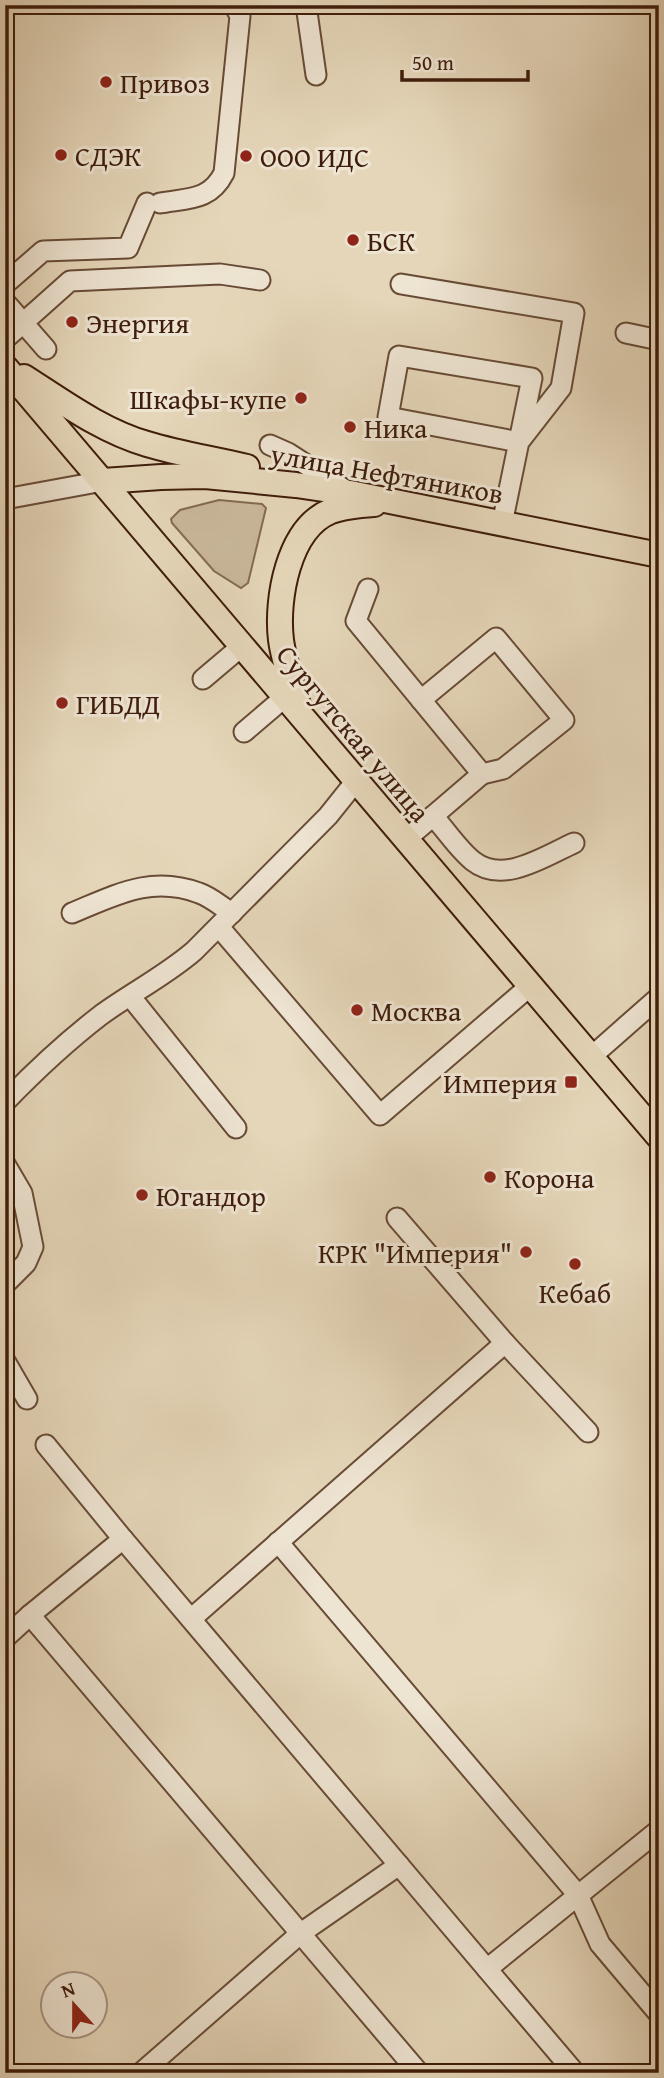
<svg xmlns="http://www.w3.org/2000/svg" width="664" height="2078" font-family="'Gentium Book Plus',serif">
	<rect width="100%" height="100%" fill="#e5d6b9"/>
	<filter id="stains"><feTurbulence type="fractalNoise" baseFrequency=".00286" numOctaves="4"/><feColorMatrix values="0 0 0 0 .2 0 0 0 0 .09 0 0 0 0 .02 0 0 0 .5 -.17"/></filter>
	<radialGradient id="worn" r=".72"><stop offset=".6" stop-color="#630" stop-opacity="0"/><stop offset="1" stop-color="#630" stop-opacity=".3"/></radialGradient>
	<!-- green -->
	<path fill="#c9b79b" stroke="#846a53" stroke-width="2" d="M219,500L262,504L266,508L248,583L241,588L214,571L172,523L171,519L180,510Z"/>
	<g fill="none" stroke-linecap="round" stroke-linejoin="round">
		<defs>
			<g id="minor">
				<path d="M306,5L316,75"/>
				<path d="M160,203C188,198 210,201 224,173L240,16L234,5"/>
				<path d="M5,284L43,251L128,248L147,203"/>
				<path d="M401,284L574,313L561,388L519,442L388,417L399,356L532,378L502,524"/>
				<path d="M5,302L46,349"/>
				<path d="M626,333L659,340"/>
				<path d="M5,339L70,281L220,274L260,280"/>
				<path d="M270,445L288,453L347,491"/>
				<path d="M5,499L103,481"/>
				<path d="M368,589L356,621L482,774L405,840"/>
				<path d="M203,679L242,646"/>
				<path d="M421,700L496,638L564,720L503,769L482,774"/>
				<path d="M244,732L285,697"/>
				<path d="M433,816C446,830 458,849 473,861C503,885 545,856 574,843"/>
				<path d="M72,913C116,895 151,875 199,893C211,897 222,907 232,913"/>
				<path d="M219,927L380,1115L530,986"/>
				<path d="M130,996L236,1128"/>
				<path d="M591,1057L659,997"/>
				<path d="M5,1102C35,1071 66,1042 101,1015C131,993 165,976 194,951L328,816L356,781"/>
				<path d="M5,1164L22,1193L33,1247L26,1263L5,1284"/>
				<path d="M397,1218L505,1343"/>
				<path d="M5,1361L27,1399"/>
				<path d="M123,1539L575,2073"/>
				<path d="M278,1542L578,1895L600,1944L659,2014"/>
				<path d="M30,1615L123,1539L46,1445"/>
				<path d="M191,1619L505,1343L588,1432"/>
				<path d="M5,1638L30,1615L419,2073"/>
				<path d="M487,1969L659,1830"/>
				<path d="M141,2073L301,1933L399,1865"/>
			</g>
			<g id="major">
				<path d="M5,367L659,1137"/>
				<path d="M24,377C63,402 102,431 147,444C180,454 214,459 247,467"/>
				<path d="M103,481L161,477L205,476L296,485L350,493L659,555"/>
				<path d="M299,708C293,686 284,663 281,640C276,600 288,528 331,511C345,506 359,505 374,504"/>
			</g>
		</defs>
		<!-- minor casing -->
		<use href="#minor" stroke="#684b36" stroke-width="23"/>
		<!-- major casing -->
		<use href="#major" stroke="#3f1d0b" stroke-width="28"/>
		<!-- minor -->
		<use href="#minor" stroke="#eee4d2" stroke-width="19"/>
		<!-- major -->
		<use href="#major" stroke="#e5d6b9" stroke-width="24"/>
	</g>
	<!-- markers -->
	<g fill="#8f2418" stroke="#eee4d2" stroke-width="2.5">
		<circle cx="106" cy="82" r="7"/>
		<circle cx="61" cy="155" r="7"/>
		<circle cx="246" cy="156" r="7"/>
		<circle cx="353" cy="240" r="7"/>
		<circle cx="72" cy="322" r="7"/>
		<circle cx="301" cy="398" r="7"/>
		<circle cx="350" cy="427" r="7"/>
		<circle cx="62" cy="703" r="7"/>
		<circle cx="357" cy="1010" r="7"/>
		<rect x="564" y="1075" width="14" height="14" rx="3.5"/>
		<circle cx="490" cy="1177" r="7"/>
		<circle cx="142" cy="1195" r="7"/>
		<circle cx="526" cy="1252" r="7"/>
		<circle cx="575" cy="1264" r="7"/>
	</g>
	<g text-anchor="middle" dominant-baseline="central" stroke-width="6" stroke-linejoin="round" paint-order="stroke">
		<!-- poi labels -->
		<g font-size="28" fill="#3f1d0b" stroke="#eee4d2" text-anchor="start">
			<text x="120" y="82">Привоз</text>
			<text x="75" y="155">СДЭК</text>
			<text x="260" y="156">ООО ИДС</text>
			<text x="367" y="240">БСК</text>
			<text x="86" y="322">Энергия</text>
			<text x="287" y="398" text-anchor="end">Шкафы-купе</text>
			<text x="364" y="427">Ника</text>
			<text x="76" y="703">ГИБДД</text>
			<text x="371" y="1010">Москва</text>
			<text x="557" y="1082" text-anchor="end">Империя</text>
			<text x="504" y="1177">Корона</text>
			<text x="156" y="1195">Югандор</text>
			<text x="512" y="1252" text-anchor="end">КРК "Империя"</text>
			<text x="575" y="1292" text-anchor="middle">Кебаб</text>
		</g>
		<!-- street labels -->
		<g font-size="28" fill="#3f1d0b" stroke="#eee4d2">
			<text transform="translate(387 473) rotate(10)">улица Нефтяников</text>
			<text transform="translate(354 733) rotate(50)">Сургутская улица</text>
		</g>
	</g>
	<!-- margin -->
	<rect width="664" height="2078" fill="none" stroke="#e5d6b9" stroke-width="28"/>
	<rect x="7" y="7" width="650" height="2064" fill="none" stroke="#3f1d0b" stroke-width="3.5"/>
	<rect x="14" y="14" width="636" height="2050" fill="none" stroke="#3f1d0b" stroke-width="2"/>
	<!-- north arrow -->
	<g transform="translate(74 2005) rotate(339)"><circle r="33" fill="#eee4d2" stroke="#a89482" stroke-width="2"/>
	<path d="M0-5L12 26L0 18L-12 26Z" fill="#8f2418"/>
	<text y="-10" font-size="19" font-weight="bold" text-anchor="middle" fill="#3f1d0b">N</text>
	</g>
	<!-- scale -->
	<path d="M402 70v10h126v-10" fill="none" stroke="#3f1d0b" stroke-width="3.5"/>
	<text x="412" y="70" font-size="21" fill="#3f1d0b" stroke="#eee4d2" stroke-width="5" paint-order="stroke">50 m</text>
	<rect width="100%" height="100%" filter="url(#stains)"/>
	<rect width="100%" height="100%" fill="url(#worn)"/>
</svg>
